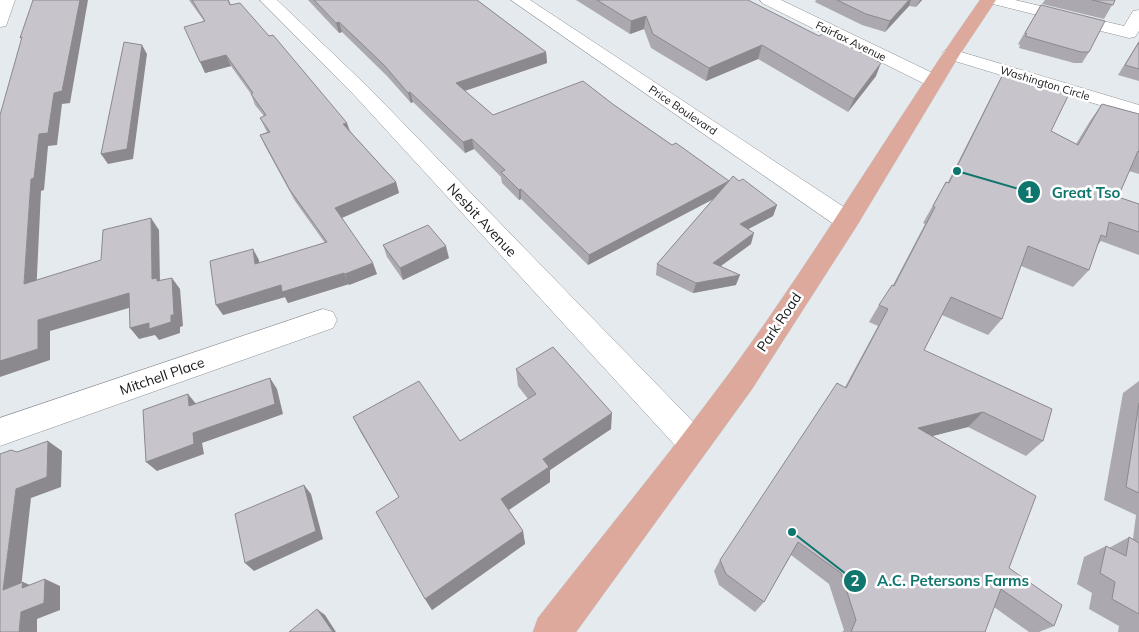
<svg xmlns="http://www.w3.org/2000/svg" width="1139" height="632" font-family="Mulish,sans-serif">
	<rect width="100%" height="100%" fill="#e5eaef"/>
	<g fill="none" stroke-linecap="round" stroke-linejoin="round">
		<defs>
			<g id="minor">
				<path d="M0,0H15L6,26L0,27Z"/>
				<path d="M260,0H277L369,88L704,433L709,443L704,453L693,457L682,453L355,96Z"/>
				<path d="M511,0H530L856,215L859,221L856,227L847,229L838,227Z"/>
				<path d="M760,0H781L941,77L944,81L941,85L934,87L927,85L762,3Z"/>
				<path d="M987,0H1015L1124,26L1133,11L1139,10V31L1135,37L1129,38L989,3Z"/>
				<path d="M951,49L1139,105V117L945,58L942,54L945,50Z"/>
				<path d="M323,309L333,312L337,320L333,328L0,446V418Z"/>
			</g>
			<path id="major" d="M980,0H996L960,54L856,227L752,389L576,632H533L538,618C602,536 669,455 731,371C819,251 894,122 980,0Z"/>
		</defs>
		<!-- minor casing -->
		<use href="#minor" stroke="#8d9196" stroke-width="1"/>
		<!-- major casing -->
		<use href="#major" stroke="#c7c7c8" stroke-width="1"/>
		<!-- minor -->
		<use href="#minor" fill="#fff" fill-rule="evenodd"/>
		<!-- major -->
		<use href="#major" fill="#dca99c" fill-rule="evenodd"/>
	</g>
	<!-- wall -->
	<g fill="#aba9af">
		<path d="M189,0H229L231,5L350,131L396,182L399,193L342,218L377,274L349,285V284L288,303L285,297L223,315L259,260V263L325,243L295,201L265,146L260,135L267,132L260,118L264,116L255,105L251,94L231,66L205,73L204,21Z"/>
		<path d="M308,0H477L546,52L547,63L465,91L493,115L614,105L672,145L729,181H739L777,205L773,216L748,229L751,244L721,266L736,285L693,293L656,275L657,264L714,198L588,265L521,199L519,200L502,183L501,177L474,149L465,153L413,102L411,103L387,76L342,32L339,33Z"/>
		<path d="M576,0H748L876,76L848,112L758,59L706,81L651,48L644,29L630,34Z"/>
		<path d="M816,0H922L916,7L909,6L885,32L862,25L815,2Z"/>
		<path d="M1045,0H1115L1104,19L1042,4Z"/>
		<path d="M1041,5L1089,52L1082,63H1074L1019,48L1020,45L1018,44Z"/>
		<path d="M1139,41V81L1118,75Z"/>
		<path d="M1003,74L1029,81L1051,131L1076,144L1090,121L1102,104L1139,114V174L1129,171L1118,197L1139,204V255L1101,241L1097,246L1089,270L1073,287L1021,266L1002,319L988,335L942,315L924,350L1043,441L1026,456L968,427L932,436L1009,568L1054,626L1039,632H1029L994,607L985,632H842L844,630L829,584L791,555L764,602L755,612L719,585L714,571L720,560L845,387L878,326L869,322L879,305L893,285L925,224L923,223L946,182H948L994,91Z"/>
		<path d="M383,245L449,258L403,280L387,257Z"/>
		<path d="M516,369L611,429L550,470V482L509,510L523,531L525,544L432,610L425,599L399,497L361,433L353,417L460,441L528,399L518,386Z"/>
		<path d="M1139,381V632H1118L1119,626L1089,609L1092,593L1077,584L1084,557L1106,546L1109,548L1129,537L1133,539L1136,515L1104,500L1123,393Z"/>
	</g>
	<!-- shaded-wall -->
	<g fill="#8b898e">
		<path d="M80,0H88L70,103L62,104L57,145L48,146L44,190L41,191L36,296L24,284L31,179L39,134L54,93Z"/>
		<path d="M909,0H911L909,6L885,32L890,21Z"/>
		<path d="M920,0H922L916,7Z"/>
		<path d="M646,16L644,29L630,34L631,21Z"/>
		<path d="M339,22L342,32L339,33L336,23Z"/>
		<path d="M142,45L147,54L133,159L108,164L101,154Z"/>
		<path d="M762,45L758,59L706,81L709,68Z"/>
		<path d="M546,52L547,63L458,93L456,83Z"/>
		<path d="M226,55L231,66L205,73L200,62Z"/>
		<path d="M881,63L876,76L848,112L854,99Z"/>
		<path d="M410,92L413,102L411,103L408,93Z"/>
		<path d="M347,123L351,134L343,124Z"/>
		<path d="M472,139L474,149L465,153L463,142Z"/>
		<path d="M729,181L727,192L588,265L589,255Z"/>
		<path d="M396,182L399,193L339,219L335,208Z"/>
		<path d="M521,189V199L519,200V190Z"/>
		<path d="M777,205L773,216L737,235L740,224Z"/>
		<path d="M151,218L159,230L160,282L152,279Z"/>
		<path d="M754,233L751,244L711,273L713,263Z"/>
		<path d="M446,246L449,258L403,280L400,268Z"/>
		<path d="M253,249L259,260L261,275L255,264Z"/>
		<path d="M373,263L377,274L349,285L345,274Z"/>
		<path d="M344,273L349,284L288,303L285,297L223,315L216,305L281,285Z"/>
		<path d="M740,275L736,285L693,293L696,283Z"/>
		<path d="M172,278L180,289L183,326L180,327V333L159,340L155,335L139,339L130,328Z"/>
		<path d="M129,293L139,305L50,331V360L0,377V361L38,320Z"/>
		<path d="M270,378L277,389L283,414L202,443L204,454L157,471L146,462Z"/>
		<path d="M188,394L197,405L189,406Z"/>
		<path d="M983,412L968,427L905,443L918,428Z"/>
		<path d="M612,413L611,429L550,470V482L504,513L501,499L543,459Z"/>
		<path d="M48,441L62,451L61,487L31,498L20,597L3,590L16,489Z"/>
		<path d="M304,485L311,494L323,539L254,571L245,563Z"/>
		<path d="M523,531L525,544L432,610L425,599Z"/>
		<path d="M45,579L60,586V610L37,619V632H19L21,612Z"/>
		<path d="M23,582L39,589L22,588Z"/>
		<path d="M317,609L325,615L336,632H333Z"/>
	</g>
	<!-- building -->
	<g fill="#c7c4cb" stroke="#8b898e">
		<path d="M33,0H80L62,91L54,93L48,133L39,134L34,178L31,179L24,284L101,260L103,230L151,218L152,279L157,278V281L172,278L174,315H171V322L149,329V323L130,328L129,293L38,320V349L0,361V115L22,37L20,38Z"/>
		<path d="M192,0H228L230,5L240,3L269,36L273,35L347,123L343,124L396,182L335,208L373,263L345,274L344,273L282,292L281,285L216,305L210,261L253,249L255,264L327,242L290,190L260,135L270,132L260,118L266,115L251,94L253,93L226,55L200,62L184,27L205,21Z"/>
		<path d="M314,0H477L546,52L456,83L493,115L583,81L614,105L672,145L676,143L729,181L733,176L739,181L743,179L777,205L740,224L754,233L713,263L740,275L696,283L657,264L729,181L589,255L521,189L519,190L501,172L505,170L472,139L463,142L410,92L408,93L384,65L339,22L336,23Z"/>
		<path d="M597,0H748L819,36L824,33L881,63L854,99L762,45L709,68L653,34L646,16L631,21Z"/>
		<path d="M837,0H909L890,21L866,14Z"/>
		<path d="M1092,0H1115L1113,5Z"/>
		<path d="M1041,5L1105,21L1089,52H1081L1025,36L1027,34L1025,33Z"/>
		<path d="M124,42L142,45L127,149L101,154Z"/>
		<path d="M1139,42V69L1125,65Z"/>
		<path d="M1007,72L1030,79L1029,81L1032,83L1069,94L1051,131L1078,145L1102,104L1139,114V152L1138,151L1118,197L1139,204V232L1109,222L1106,237L1101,235L1089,270L1028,246L1002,319L951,297L924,350L1052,409L1043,441L983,412L918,428L1036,496L1009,568L1062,605L1054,626L1001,589L985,632H851L856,620L841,573L798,542L764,602L726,574L720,560L837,383L846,388L888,309L879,305L892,285L894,286L935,207L933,206L946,182L949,183L1003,74L1005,75Z"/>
		<path d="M428,225L446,246L400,268L383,245Z"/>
		<path d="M553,347L612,413L543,459L549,467L501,499L523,531L425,599L376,512L399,497L353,417L419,381L460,441L536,394L516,369Z"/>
		<path d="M270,378L275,404L193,433L194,444L146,462L143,410L188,394L189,406Z"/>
		<path d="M1139,403V493L1126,487Z"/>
		<path d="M48,441L47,477L16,489L3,590L23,582L22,588L45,579L44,603L21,612L19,632H0V454L11,450L17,452Z"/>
		<path d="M304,485L316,531L245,563L235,514Z"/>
		<path d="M1129,537L1139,543V614L1112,599L1115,582L1100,573L1106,546L1126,556Z"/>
		<path d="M317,609L333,632H289Z"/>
	</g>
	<g text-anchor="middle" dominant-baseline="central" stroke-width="5" stroke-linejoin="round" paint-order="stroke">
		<!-- far-street labels -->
		<g font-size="11" fill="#161719" stroke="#fff">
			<text transform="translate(851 41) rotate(26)">Fairfax Avenue</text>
			<text transform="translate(1045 83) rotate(17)">Washington Circle</text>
			<text transform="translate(683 110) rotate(34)">Price Boulevard</text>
		</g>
		<!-- street labels -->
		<g font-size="14" fill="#161719" stroke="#fff">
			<text transform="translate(482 220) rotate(47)">Nesbit Avenue</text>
			<text transform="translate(779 322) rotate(-56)">Park Road</text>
			<text transform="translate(162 376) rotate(-19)">Mitchell Place</text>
		</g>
	</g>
	<!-- callouts -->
	<path fill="none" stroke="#0f766e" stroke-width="2" d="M957 171L1029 192M792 532L855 581"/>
	<g fill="#0f766e" stroke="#fff" stroke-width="2">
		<circle cx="957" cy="171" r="5"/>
		<circle cx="792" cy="532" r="5"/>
		<circle cx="1029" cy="192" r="12"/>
		<circle cx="855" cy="581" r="12"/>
	</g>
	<g font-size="15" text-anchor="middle" font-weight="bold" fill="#fff">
		<text x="1029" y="198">1</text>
		<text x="855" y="586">2</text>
	</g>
	<g font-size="15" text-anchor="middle" font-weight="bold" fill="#0f766e" stroke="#fff" stroke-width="5" stroke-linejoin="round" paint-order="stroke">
		<text x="1086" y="198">Great Tso</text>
		<text x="953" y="586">A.C. Petersons Farms</text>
	</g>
</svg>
